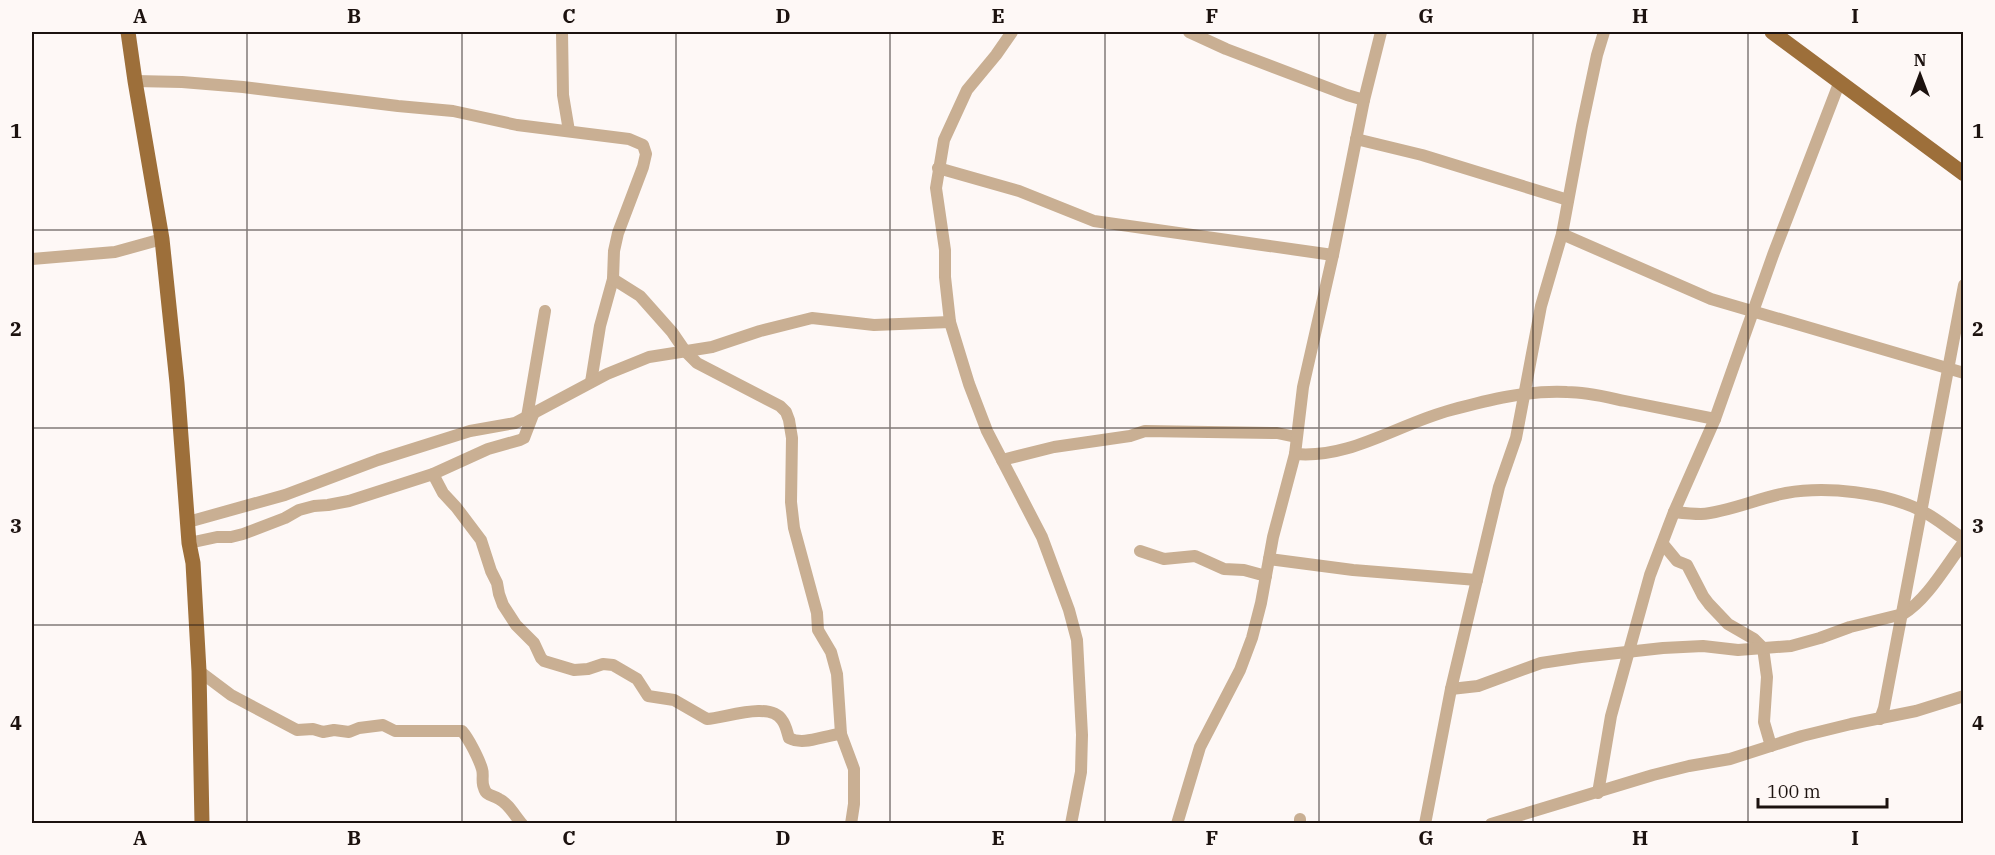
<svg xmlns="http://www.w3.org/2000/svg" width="1995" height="855" font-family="'IBM Plex Serif',serif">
	<rect width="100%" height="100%" fill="#fef8f6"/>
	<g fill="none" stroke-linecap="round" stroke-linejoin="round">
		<!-- minor -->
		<g stroke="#c9af93" stroke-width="12">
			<path d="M562,32L563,95L569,131"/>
			<path d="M1012,32L996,55L967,90L944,140L936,188L945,250V277L950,322L969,384L987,431L1042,537L1069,610L1077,640L1082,735L1081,772L1071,824"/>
			<path d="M1189,32L1226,49L1347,95L1364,100"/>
			<path d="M135,81L182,82L243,87L398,106L453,111L517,125L629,139L643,145L646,154L643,167L618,233L614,251L613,279L600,326L591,382"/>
			<path d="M1356,139L1422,155L1568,200"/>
			<path d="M938,168L1019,191L1094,221L1333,255"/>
			<path d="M1562,234L1711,299L1964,373"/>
			<path d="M32,259L115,252L162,239"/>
			<path d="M613,279L640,296L672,332L685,351L697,363L780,406L786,412L789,420L792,438L791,502L794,528L817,613L818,630L831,652L837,674L841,734L854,769V804L851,824"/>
			<path d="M527,417L545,311"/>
			<path d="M1295,454C1351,459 1398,424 1451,410C1488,400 1528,390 1567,392C1587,392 1606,397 1625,401C1655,407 1685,413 1715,419"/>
			<path d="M1002,460L1054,447L1130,436L1145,431L1277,433L1296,437"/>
			<path d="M433,474L443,493L456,507L481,540L491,571L497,583L499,594L503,605L516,625L534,643L541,658L544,661L574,670L588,669L603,664L613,665L637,679L648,696L674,700L707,719C725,718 770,701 782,720C786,725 787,732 789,738C804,746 824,735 841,734"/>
			<path d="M1674,512C1683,513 1692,514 1701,514C1729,512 1758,498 1786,493C1826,486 1885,492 1922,511C1936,518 1950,530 1964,539"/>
			<path d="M188,522L285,495L378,460L470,431L515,423L607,374L649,357L712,347L760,331L812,318L874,325L950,322"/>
			<path d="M189,543L217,537H231L243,534L285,518L299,510L314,506L328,505L349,501L433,474L488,449L520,440L524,438L534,412"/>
			<path d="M1663,544L1677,561L1687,565L1703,596L1709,604L1728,624L1754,639L1763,648L1767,677L1764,722L1771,746"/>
			<path d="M1140,551L1164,559L1195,556L1224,569L1244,570L1266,576"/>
			<path d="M1269,559L1353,570L1477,580"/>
			<path d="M199,671L231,695L297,730L313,729L323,732L334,730L349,732L359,728L383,725L395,731H462C469,739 479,759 482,769C484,775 481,782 484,788C486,796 493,795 499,799C508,803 515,816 522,824"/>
			<path d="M1451,689L1478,686L1541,663L1581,657L1663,648L1703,646L1738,650L1791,646L1820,638L1850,627L1903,614C1927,600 1947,564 1964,542"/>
			<path d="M1880,719L1884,708L1964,285"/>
			<path d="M1598,793L1611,716L1650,575L1674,512L1715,419L1773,255L1840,81"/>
			<path d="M1300,819V824"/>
			<path d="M1177,824L1200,747L1240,670L1252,638L1261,603L1273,537L1295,454L1303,387L1333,255L1364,100L1381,32"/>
			<path d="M1425,824L1451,689L1499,487L1516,438L1541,306L1562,234L1582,126L1597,55L1604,32"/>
			<path d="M1491,824L1653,775L1689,766L1730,759L1802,736L1851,724L1916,711L1964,696"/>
		</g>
		<!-- major -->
		<g stroke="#9d6f3a" stroke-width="15">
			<path d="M128,32L135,81L162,239L177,383L189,543L193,563L199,671L202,824"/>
			<path d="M1772,32L1964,174"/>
		</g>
	</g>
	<!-- grid -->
	<path fill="none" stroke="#1c120f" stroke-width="1.5" stroke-opacity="0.55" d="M247,32V824M462,32V824M676,32V824M890,32V824M1105,32V824M1319,32V824M1533,32V824M1748,32V824M32,230H1964M32,428H1964M32,625H1964"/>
	<!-- border -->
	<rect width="1995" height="855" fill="none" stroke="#fef8f6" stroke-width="66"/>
	<!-- north arrow -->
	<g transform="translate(1920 75)" stroke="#fef8f6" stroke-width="4.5" paint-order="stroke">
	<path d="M0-4.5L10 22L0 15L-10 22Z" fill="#1c120f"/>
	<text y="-9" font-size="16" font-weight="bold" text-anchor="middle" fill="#1c120f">N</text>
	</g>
	<!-- scale -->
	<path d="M1758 798v9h129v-9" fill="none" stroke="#1c120f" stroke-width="3"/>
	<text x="1767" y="798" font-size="18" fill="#1c120f" stroke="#fef8f6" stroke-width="4.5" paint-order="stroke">100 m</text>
	<rect x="33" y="33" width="1929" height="789" fill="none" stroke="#1c120f" stroke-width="2"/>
	<g font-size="20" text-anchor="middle" font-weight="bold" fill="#1c120f">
		<text x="140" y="23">A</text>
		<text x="354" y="23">B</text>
		<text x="569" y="23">C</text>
		<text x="783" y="23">D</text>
		<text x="998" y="23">E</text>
		<text x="1212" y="23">F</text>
		<text x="1426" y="23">G</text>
		<text x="1640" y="23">H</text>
		<text x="1855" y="23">I</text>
		<text x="16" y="138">1</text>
		<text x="1978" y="138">1</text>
		<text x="16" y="336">2</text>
		<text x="1978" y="336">2</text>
		<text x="16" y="533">3</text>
		<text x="1978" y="533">3</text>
		<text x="16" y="730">4</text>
		<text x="1978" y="730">4</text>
		<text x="140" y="845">A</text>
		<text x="354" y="845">B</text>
		<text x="569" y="845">C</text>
		<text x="783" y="845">D</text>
		<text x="998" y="845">E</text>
		<text x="1212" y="845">F</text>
		<text x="1426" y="845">G</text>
		<text x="1640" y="845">H</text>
		<text x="1855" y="845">I</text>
	</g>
</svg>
